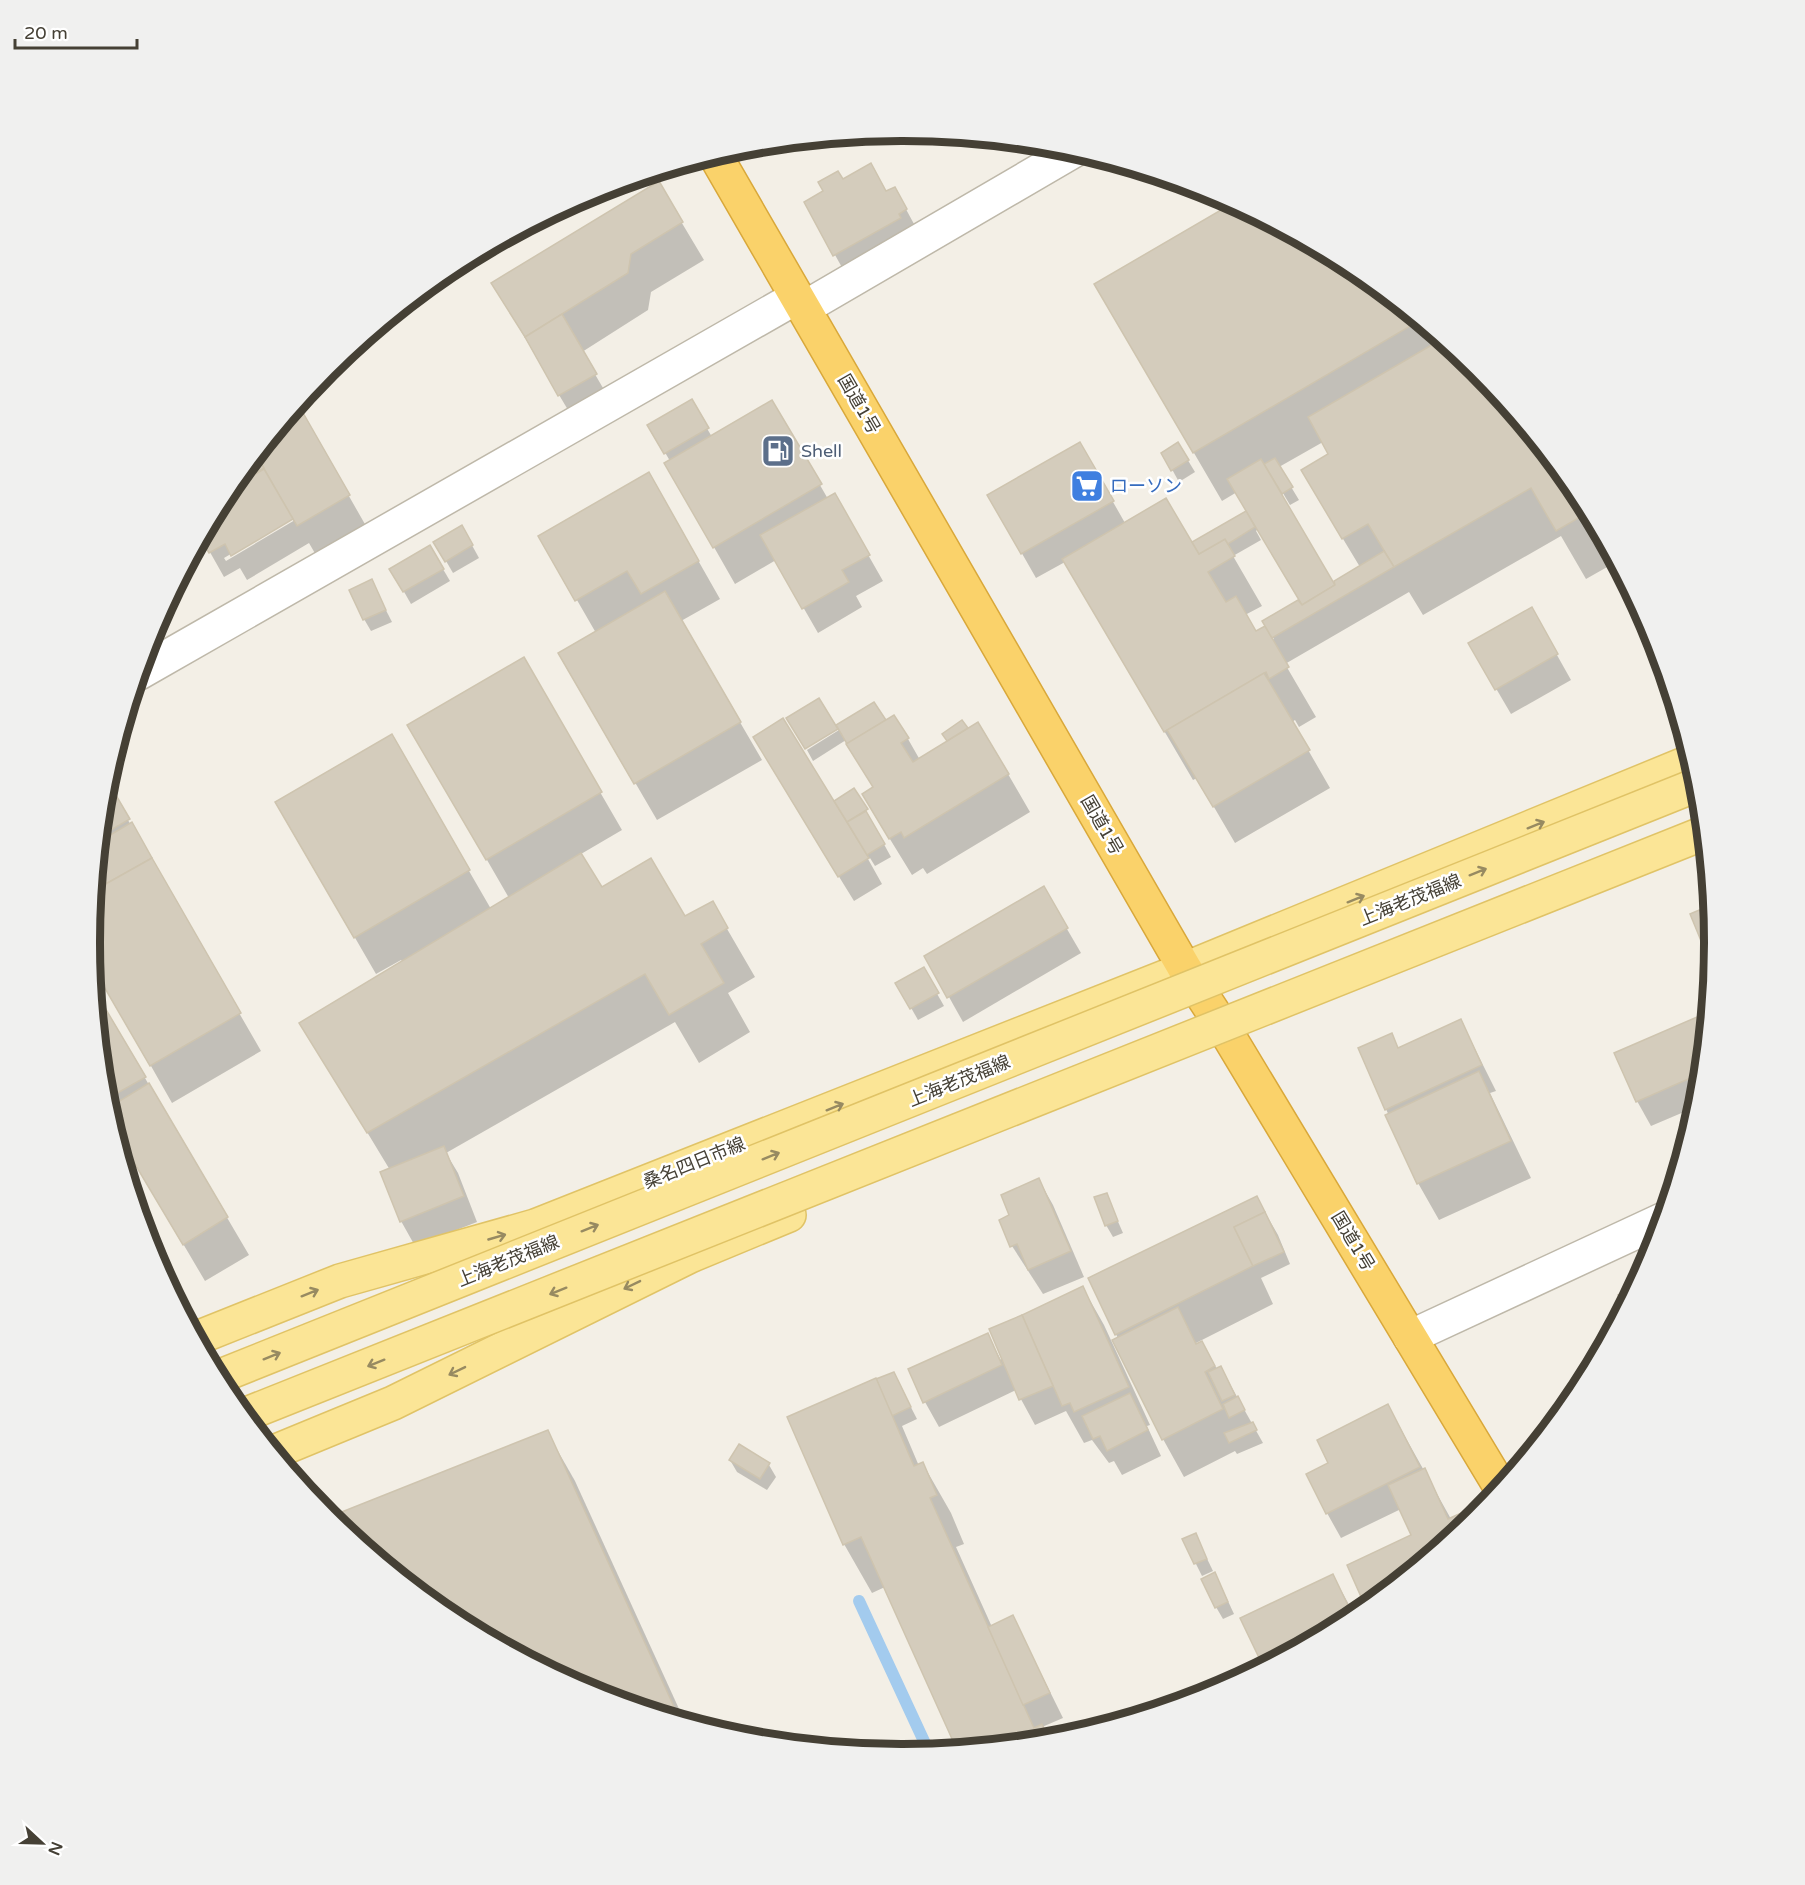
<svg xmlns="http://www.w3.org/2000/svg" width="1805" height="1885" font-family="'Varela Round','Noto Sans JP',sans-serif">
	<rect width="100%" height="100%" fill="#f3efe6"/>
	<!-- shadow -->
	<g fill="#0003" fill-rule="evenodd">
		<path d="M843,181L886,193L895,189L920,235L849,280L806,203Z"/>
		<path d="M658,183L704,260L651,292L648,310L582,352L610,400L574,420L515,321Z"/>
		<path d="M1225,198L1354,267L1477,368L1578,491L1616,562L1586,579L1561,536L1423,615L1409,592L1285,664L1316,717L1299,727L1295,720L1292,722L1330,788L1235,843L1197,778L1193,780L1065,562L1036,578L989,496L1080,444L1125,523L1196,552L1198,550L1194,543L1248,511L1237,492L1222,501L1096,285L1230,207ZM1323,442L1330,455L1331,519L1360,567L1332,583L1268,474L1271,473L1290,505L1299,500L1279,467ZM1258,529L1300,600L1264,622L1274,639L1271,640L1256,633L1245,615L1262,606L1233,556L1261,540L1256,531Z"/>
		<path d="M691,401L712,437L772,402L828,499L834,495L883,581L856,596L862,607L818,633L776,560L735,584L666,463L670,461L649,425Z"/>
		<path d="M297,405L370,533L320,562L309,543L247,580L240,568L224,577L202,538L215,529L211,521L226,493L255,477L247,466L256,456L291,517ZM295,516V520L226,561L224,558Z"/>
		<path d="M1178,444L1195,472L1179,482L1163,453Z"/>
		<path d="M649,474L720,599L681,621L762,760L657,820L560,654L596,633L540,536Z"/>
		<path d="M462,527L479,558L453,573L435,542Z"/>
		<path d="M430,547L450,581L411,604L391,569Z"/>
		<path d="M371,581L392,622L371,631L364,619Z"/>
		<path d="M1531,609L1571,680L1511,714L1470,644Z"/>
		<path d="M523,659L622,830L581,854L601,889L685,918L712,903L755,977L728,993L750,1032L699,1063L675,1022L446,1153L458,1173L477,1222L415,1246L401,1221L390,1170L301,1023L403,962L401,960L376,974L277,803L391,736L491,909L509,898L409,725Z"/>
		<path d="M874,704L885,722L908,739L920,760L948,742L944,734L962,722L1008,774L1030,812L927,874L923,868L912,875L885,831L874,788L846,740L813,761L807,750L839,730V727L805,748Z"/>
		<path d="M769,763L844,820L854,790L891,857L875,866L870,858L868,859L882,884L854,901Z"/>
		<path d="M106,782L261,1051L172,1103L92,962L90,942L100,842L108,838L101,827Z"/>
		<path d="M1043,888L1081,953L963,1022L926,956Z"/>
		<path d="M1711,906L1715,943L1713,960L1692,915Z"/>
		<path d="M923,969L944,1006L918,1020L897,983Z"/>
		<path d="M95,993L249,1255L205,1281L122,1140L118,1142L106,1101Z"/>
		<path d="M1703,1016L1707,1023L1698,1106L1651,1126L1637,1101Z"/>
		<path d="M1461,1021L1496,1091L1490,1093L1531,1178L1439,1220L1418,1183L1386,1109L1391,1035L1399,1049Z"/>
		<path d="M1039,1180L1053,1205L1084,1277L1043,1294L1012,1246L1011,1216Z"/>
		<path d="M1106,1194L1123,1233L1113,1237L1106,1225Z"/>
		<path d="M1257,1198L1278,1235L1290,1264L1261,1278L1273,1304L1196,1343L1198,1345L1202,1343L1217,1369L1227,1379L1263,1443L1237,1454L1235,1451L1184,1477L1163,1439L1116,1334Z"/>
		<path d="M1083,1288L1104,1325L1150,1425L1147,1426L1161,1456L1122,1475L1114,1461L1109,1463L1092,1440L1084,1443L1066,1411L1035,1425L1016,1390L939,1427L925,1402L987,1335L1001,1360L1022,1316Z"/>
		<path d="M900,1386L917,1419L902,1426L919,1466L923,1464L951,1513L964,1544L956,1547L992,1627L1013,1617L1063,1718L1042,1727L1050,1740L959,1749L885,1587L872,1593L844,1544Z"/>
		<path d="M1388,1406L1451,1519L1469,1511L1474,1520L1368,1607L1349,1566L1413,1536L1401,1509L1341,1538L1327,1513L1330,1463Z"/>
		<path d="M547,1432L575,1481L685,1722L591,1693L451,1618L330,1519Z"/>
		<path d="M730,1460L769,1465L776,1477L767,1490L737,1472Z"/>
		<path d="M1195,1534L1213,1571L1202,1576L1184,1540Z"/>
		<path d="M1333,1576L1356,1617L1265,1666L1242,1619Z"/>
		<path d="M1221,1586L1234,1614L1223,1619L1216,1607Z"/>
	</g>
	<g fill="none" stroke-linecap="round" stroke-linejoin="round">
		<!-- stream -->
		<path stroke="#a3cbee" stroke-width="12" d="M859,1601L929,1752"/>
	</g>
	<!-- building -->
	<g fill="#d4ccbc" stroke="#cec4af" stroke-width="1.5">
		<path d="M871,163L886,191L895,187L907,209L899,214L901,218L833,256L804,202L823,191L818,182L838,171L843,179Z"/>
		<path d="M659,181L683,222L631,254L628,273L525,337L491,283Z"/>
		<path d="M1222,196L1354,267L1419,321L1193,453L1094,284L1228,206Z"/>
		<path d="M562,314L597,374L558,396L525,337Z"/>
		<path d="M1442,339L1477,368L1578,491L1589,512L1556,531L1531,488L1394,567L1368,524L1342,539L1301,470L1328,454L1308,417Z"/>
		<path d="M692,399L709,428L664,454L647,425Z"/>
		<path d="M772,400L822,484L713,548L664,463Z"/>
		<path d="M298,404L350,495L297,526L256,455Z"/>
		<path d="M1080,442L1114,501L1021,554L987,495Z"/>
		<path d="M1178,442L1189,460L1171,471L1161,453Z"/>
		<path d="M256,455L264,468L253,474L247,466Z"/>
		<path d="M1275,458L1293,487L1282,494L1264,464Z"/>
		<path d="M1261,459L1335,585L1302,605L1227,479Z"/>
		<path d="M264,469L293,519L231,556L225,544L209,553L201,540L204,534L214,528L210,523L227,491Z"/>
		<path d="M649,472L699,561L641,594L627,571L575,601L538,536Z"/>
		<path d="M835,493L870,555L842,570L849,582L802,609L760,535Z"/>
		<path d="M1166,498L1199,554L1225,539L1235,556L1208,572L1226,602L1236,596L1256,631L1265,626L1289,667L1269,679L1266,672L1164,732L1062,559Z"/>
		<path d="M1246,511L1255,527L1228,544L1225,539L1199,554L1192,542Z"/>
		<path d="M462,525L473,545L445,562L433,542Z"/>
		<path d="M430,545L444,569L403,592L389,569Z"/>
		<path d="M1384,551L1394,567L1272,638L1262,621L1298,600L1302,605L1335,585L1334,581Z"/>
		<path d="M372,579L386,610L363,620L349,590Z"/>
		<path d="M665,591L741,722L634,784L558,653Z"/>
		<path d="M1532,607L1558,654L1495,690L1468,643Z"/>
		<path d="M524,657L602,792L486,860L407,725Z"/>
		<path d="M1264,673L1310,750L1213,807L1167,730Z"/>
		<path d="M819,698L838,729L805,749L786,718Z"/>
		<path d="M874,702L886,720L847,744L836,725Z"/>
		<path d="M894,715L909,738L901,743L913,762L978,722L1009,774L904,838L901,832L889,839L862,794L873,787L846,744Z"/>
		<path d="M783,718L869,858L838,877L753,737Z"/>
		<path d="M962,720L968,728L947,741L942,734Z"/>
		<path d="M392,734L470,870L354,938L275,802Z"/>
		<path d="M107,780L130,819L104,834L101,829Z"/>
		<path d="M854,788L868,809L847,822L834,801Z"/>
		<path d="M866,811L885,844L867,855L847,822Z"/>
		<path d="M132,822L152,858L95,890L100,841Z"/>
		<path d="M581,853L602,887L651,858L685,916L713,901L728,928L701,944L724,983L669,1015L645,974L367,1133L299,1023Z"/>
		<path d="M152,858L241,1013L150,1066L92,966L90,942L95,890Z"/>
		<path d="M1044,886L1068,928L947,998L924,956Z"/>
		<path d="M1711,905L1715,944L1704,948L1690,914Z"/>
		<path d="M924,967L939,993L910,1009L895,983Z"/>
		<path d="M95,991L146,1077L105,1100Z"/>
		<path d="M1704,1014L1707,1022L1702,1073L1636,1102L1614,1053Z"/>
		<path d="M1461,1019L1482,1065L1385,1110L1358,1048L1392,1033L1398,1048Z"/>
		<path d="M1479,1071L1511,1141L1417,1184L1385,1115Z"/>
		<path d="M149,1083L228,1217L183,1245L114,1129L108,1108Z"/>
		<path d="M444,1146L464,1196L400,1222L380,1172Z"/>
		<path d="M1039,1178L1071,1251L1028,1270L1017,1244L1010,1247L999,1220L1009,1215L1001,1195Z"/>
		<path d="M1107,1193L1118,1221L1105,1226L1094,1197Z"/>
		<path d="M1257,1196L1265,1212L1234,1227L1253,1266L1115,1335L1088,1278Z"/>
		<path d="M1265,1212L1284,1252L1253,1266L1234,1227Z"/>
		<path d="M1083,1286L1129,1387L1074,1412L1070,1403L1062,1406L1022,1315Z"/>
		<path d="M1635,1288L1624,1309L1618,1295Z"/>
		<path d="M1178,1307L1196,1344L1202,1341L1215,1366L1205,1372L1223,1409L1162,1440L1112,1340Z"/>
		<path d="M1022,1315L1053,1386L1019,1400L989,1329Z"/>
		<path d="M988,1333L1002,1365L923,1403L908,1369Z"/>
		<path d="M1221,1366L1235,1395L1222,1401L1208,1372Z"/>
		<path d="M894,1372L911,1407L892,1416L876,1379Z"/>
		<path d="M876,1378L914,1466L923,1462L937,1495L930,1498L1034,1728L1042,1724L1050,1741L957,1750L861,1537L843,1545L787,1417Z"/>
		<path d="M1130,1393L1148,1430L1107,1451L1100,1436L1093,1439L1082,1416Z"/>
		<path d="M1238,1396L1245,1410L1229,1418L1223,1404Z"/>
		<path d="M1388,1404L1420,1467L1326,1514L1306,1474L1328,1463L1317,1440Z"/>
		<path d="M1253,1422L1257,1430L1229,1443L1224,1433Z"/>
		<path d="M548,1430L680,1720L591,1693L451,1618L329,1517Z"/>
		<path d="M739,1444L770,1463L760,1479L729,1460Z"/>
		<path d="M1425,1468L1448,1519L1470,1509L1474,1519L1366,1608L1347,1565L1411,1535L1388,1485Z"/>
		<path d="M1196,1533L1207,1559L1194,1564L1182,1539Z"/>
		<path d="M1215,1572L1228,1602L1215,1608L1201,1579Z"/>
		<path d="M1333,1574L1354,1618L1263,1666L1240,1618Z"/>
		<path d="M1013,1615L1050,1693L1023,1705L988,1627Z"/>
	</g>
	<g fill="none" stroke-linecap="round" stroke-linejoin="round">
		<defs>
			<g id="minor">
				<path d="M804,308L1075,150"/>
				<path d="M139,673L797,297"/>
				<path d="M1410,1337L1664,1219"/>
			</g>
			<g id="major">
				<path d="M197,1338L340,1281L535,1226L1185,969L1692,761"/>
				<path d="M274,1452L393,1403L690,1256L789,1215"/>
			</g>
			<path id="highway" d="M715,155L1185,969L1228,1035L1501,1488"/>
		</defs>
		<!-- minor casing -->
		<use href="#minor" stroke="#beb8a9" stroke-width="36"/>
		<!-- major casing -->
		<use href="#major" stroke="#e0c366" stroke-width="36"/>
		<!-- highway casing -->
		<use href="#highway" stroke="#d9a83a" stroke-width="36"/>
		<!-- minor -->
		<use href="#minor" stroke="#fff" stroke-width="33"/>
		<!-- major -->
		<use href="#major" stroke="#fbe596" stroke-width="33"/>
		<!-- highway -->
		<use href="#highway" stroke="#fad26a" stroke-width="33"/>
		<defs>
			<g id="major-bridge">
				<path d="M218,1377L1699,784"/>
				<path d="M244,1415L1704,833"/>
			</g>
		</defs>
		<!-- major-bridge casing -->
		<use href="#major-bridge" stroke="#e0c366" stroke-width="36" stroke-linecap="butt"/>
		<!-- major-bridge -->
		<use href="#major-bridge" stroke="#fbe596" stroke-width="33"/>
	</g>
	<!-- one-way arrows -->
	<defs><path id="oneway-shaft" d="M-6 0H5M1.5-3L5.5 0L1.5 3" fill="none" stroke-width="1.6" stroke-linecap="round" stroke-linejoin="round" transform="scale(1.5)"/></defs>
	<g stroke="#978a61">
		<use href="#oneway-shaft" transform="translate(1536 825) rotate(-22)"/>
		<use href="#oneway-shaft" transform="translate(1478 872) rotate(-22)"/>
		<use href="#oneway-shaft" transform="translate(1356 899) rotate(-22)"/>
		<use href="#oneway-shaft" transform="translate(835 1107) rotate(-22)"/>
		<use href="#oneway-shaft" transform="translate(771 1156) rotate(-22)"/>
		<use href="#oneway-shaft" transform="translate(590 1228) rotate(-22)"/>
		<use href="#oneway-shaft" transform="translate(497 1237) rotate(-16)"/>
		<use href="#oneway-shaft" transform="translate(632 1285) rotate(154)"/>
		<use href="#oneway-shaft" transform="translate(558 1291) rotate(158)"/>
		<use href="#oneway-shaft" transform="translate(310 1293) rotate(-22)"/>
		<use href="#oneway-shaft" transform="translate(272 1356) rotate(-22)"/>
		<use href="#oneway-shaft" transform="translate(376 1363) rotate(158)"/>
		<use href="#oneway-shaft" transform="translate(457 1371) rotate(154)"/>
	</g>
	<!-- icons -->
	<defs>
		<symbol id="fuel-square" viewBox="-11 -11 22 22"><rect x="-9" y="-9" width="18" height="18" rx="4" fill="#5c6f8a" stroke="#fff"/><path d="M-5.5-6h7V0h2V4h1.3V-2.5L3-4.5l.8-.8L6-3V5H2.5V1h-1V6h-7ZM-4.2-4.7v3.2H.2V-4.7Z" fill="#fff"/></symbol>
		<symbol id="supermarket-square" viewBox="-11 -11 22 22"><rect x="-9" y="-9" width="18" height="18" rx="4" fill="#3f7fe0" stroke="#fff"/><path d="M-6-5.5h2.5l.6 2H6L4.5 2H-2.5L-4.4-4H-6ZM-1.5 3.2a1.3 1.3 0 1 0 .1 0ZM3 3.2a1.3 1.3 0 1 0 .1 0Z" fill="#fff"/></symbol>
	</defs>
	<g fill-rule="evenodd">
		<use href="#fuel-square" x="759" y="432" width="38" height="38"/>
		<use href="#supermarket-square" x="1068" y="467" width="38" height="38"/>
	</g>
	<g text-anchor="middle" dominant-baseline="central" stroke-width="5" stroke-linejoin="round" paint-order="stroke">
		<!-- street labels -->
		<g font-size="18" fill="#454035" stroke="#fff">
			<text transform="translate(859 404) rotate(60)">国道1号</text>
			<text transform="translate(1102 825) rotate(60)">国道1号</text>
			<text transform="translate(1410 900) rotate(-22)">上海老茂福線</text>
			<text transform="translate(959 1081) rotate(-22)">上海老茂福線</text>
			<text transform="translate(694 1163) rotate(-22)">桑名四日市線</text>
			<text transform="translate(1353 1241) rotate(59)">国道1号</text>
			<text transform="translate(508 1261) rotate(-22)">上海老茂福線</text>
		</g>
		<!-- service labels -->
		<g font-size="18" fill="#4e5e75" stroke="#fff" text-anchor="start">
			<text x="801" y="451">Shell</text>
		</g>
		<!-- shop labels -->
		<g font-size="18" fill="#366cbe" stroke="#fff" text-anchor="start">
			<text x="1110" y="486">ローソン</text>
		</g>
	</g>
	<!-- crop -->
	<path d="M0 0H1805V1885H0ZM901 141H903A801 801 0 0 1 1704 942V943A801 801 0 0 1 903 1744H901A801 801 0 0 1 100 943V942A801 801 0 0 1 901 141Z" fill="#f0f0ef" fill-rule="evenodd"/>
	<path fill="none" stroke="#454035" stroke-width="8" d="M901 141H903A801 801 0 0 1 1704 942V943A801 801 0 0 1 903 1744H901A801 801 0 0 1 100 943V942A801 801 0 0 1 901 141Z"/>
	<!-- north arrow -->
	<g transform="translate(42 1843) rotate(112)" stroke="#ffffff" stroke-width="4.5" paint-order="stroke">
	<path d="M0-4.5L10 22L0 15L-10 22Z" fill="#454035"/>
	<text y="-9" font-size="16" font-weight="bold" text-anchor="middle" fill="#454035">N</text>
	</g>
	<!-- scale -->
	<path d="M15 39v9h122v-9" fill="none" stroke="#454035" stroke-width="3"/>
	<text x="24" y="39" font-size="18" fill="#454035" stroke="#ffffff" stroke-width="4.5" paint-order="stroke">20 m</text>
</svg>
